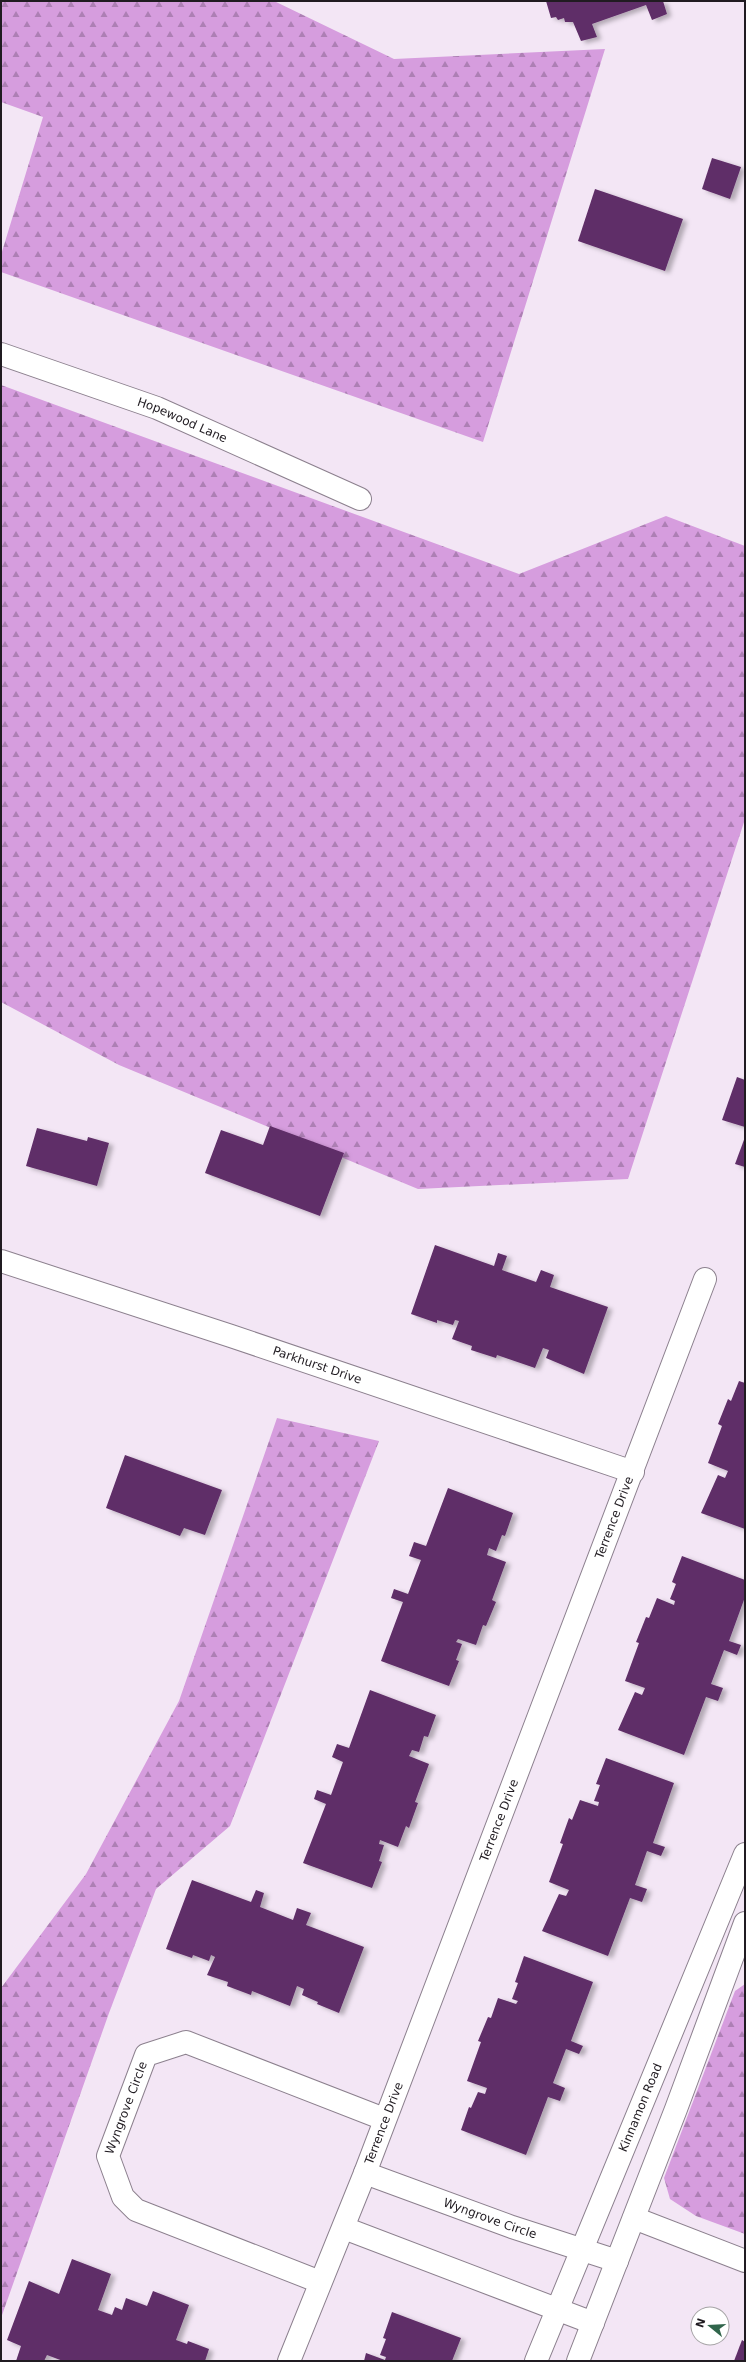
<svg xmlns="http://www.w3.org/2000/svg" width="746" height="2362" font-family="'DejaVu Sans',sans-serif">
	<defs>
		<pattern id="forest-firs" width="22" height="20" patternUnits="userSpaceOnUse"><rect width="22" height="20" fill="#d69dde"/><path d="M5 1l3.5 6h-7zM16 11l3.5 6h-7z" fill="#ad7fb4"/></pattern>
		<filter id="shadow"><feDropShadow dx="4.5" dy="2.5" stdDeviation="2" flood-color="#0004"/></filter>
	</defs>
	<rect width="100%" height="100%" fill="#f3e6f5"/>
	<!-- forest -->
	<g fill="url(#forest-firs)">
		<path d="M1,1H274L394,59L605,49L483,442L1,272V255L43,117L1,102Z"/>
		<path d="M1,385L519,574L666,516L745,546V819L628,1179L418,1189L119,1065L1,1002Z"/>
		<path d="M277,1418L379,1441L230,1826L156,1889L109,2013L1,2318V1988L86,1874L179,1701Z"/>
		<path d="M745,1984V2234L696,2216L670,2199L664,2178L735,1991Z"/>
	</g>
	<!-- building -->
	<g fill="#5f2d67" filter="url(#shadow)">
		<path d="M546,1H663L667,14L652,20L646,5L592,24L597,37L581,41L573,22H565L564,18L558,20L556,17L551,18Z"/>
		<path d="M712,158L741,167L730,199L702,189Z"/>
		<path d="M595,189L683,219L665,271L578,241Z"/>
		<path d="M737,1077L745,1080V1127L722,1120Z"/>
		<path d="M270,1126L344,1153L320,1216L205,1173L221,1130L263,1145Z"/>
		<path d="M37,1128L87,1141L88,1137L109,1143L97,1186L26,1166Z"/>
		<path d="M745,1137V1167L735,1164Z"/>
		<path d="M435,1245L494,1266L498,1253L507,1256L502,1270L536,1282L541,1270L554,1275L550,1287L608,1307L584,1374L546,1358L549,1350L543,1348L535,1368L497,1355L496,1358L471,1350L472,1346L452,1339L459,1321L455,1320L453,1325L437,1320V1323L411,1314Z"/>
		<path d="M739,1381L745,1383V1529L701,1513L718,1475L725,1478L728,1471L708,1463L722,1426L718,1424L728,1399L731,1401Z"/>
		<path d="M125,1455L222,1490L205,1535L184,1528L180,1536L106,1508Z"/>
		<path d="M448,1488L513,1513L505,1536L502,1535L496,1551L489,1548L487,1555L506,1562L492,1600L496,1602L486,1626L483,1625L476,1645L458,1639L456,1642L462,1644L456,1660L459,1661L449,1686L381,1661L403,1602L391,1598L394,1589L408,1594L421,1560L409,1556L414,1542L426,1546Z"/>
		<path d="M682,1556L745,1580V1597L729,1641L741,1645L737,1655L724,1650L711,1684L723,1688L718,1701L706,1697L684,1755L618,1730L635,1692L642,1695L645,1688L625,1681L639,1643L636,1642L646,1617L649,1618L657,1598L674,1605L675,1601L670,1599L676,1584L672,1582Z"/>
		<path d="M370,1690L436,1715L428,1737L424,1736L419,1752L412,1750L409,1756L429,1764L415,1802L418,1803L409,1828L406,1826L398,1847L380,1840L379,1844L384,1845L379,1861L382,1862L372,1888L303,1863L326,1804L314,1799L317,1790L331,1795L343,1762L332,1757L337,1744L349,1748Z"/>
		<path d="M606,1758L674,1783L653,1843L665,1847L661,1856L647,1851L635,1885L647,1889L642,1902L630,1898L608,1956L542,1931L559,1894L566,1896L569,1890L549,1882L563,1844L560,1843L569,1818L572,1820L580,1800L598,1806L599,1802L594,1801L600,1785L596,1784Z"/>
		<path d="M192,1880L251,1902L256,1890L264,1893L260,1907L293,1920L297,1908L311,1913L306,1925L364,1947L339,2013L317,2004L318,2002L302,1995L304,1989L297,1986L290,2006L252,1991L251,1995L227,1986L228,1982L207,1975L215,1957L211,1955L209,1961L193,1955L192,1958L166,1949Z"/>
		<path d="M524,1956L593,1982L571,2041L583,2046L579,2054L566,2049L553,2083L565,2088L560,2101L548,2097L526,2155L461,2130L469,2107L471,2108L478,2092L485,2094L487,2088L467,2081L481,2042L478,2041L488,2017L491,2018L498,1998L516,2004L518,2001L512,1999L518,1983L515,1982Z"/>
		<path d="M72,2259L111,2274L98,2310L112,2315L115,2307L122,2310L126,2298L147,2306L153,2291L189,2305L176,2340L187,2344L188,2341L209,2349L205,2361H63L47,2355L44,2361H16L21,2346L7,2340L29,2281L59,2294Z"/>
		<path d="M392,2312L461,2338L452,2361H364L366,2353L385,2360L386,2357L380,2355L386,2339L383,2338Z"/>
		<path d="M742,2340L745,2342V2361H734Z"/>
	</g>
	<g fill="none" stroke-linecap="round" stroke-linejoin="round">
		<defs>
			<g id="minor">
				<path id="s1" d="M1,354L157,408L360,499"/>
				<path id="s2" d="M1,1261L231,1336L633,1472"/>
				<path id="s3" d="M365,2173L512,2227L617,2261"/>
				<path d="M634,2218L745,2261"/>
				<path d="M344,2228L593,2323"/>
				<path id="s4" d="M320,2282L136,2210L123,2197L108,2156L146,2055L186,2042L384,2119"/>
				<path id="s5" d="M289,2361L365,2173L705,1279"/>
			</g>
			<g id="secondary">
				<path id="s6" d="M536,2361L745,1854"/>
				<path d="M578,2361L676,2109L745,1923"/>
			</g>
		</defs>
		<!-- minor casing -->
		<use href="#minor" stroke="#8c808e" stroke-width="24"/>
		<!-- secondary casing -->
		<use href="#secondary" stroke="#8c808e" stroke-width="24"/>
		<!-- minor -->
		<use href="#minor" stroke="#fff" stroke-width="22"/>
		<!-- secondary -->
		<use href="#secondary" stroke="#fff" stroke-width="22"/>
	</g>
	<g text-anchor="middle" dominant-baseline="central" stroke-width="4" stroke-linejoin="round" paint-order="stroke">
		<!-- street labels -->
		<g font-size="12" fill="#201b21" stroke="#fff">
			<text stroke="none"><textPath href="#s1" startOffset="193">Hopewood Lane</textPath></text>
			<text stroke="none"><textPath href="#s2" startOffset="333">Parkhurst Drive</textPath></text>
			<text stroke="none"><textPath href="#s5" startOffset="904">Terrence Drive</textPath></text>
			<text stroke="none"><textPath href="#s5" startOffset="580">Terrence Drive</textPath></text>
			<text stroke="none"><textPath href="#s4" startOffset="311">Wyngrove Circle</textPath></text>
			<text stroke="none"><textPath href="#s6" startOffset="274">Kinnamon Road</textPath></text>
			<text stroke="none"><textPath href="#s5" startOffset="256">Terrence Drive</textPath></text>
			<text stroke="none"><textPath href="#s3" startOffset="133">Wyngrove Circle</textPath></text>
		</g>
	</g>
	<!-- border -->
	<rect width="746" height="2362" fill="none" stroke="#201b21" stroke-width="4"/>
	<!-- north arrow -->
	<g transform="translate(710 2326) rotate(288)"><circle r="19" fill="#ffffff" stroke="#a6a4a6"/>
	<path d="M0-3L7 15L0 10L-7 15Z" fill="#30654b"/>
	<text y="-6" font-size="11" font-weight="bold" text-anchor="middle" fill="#201b21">N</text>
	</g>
</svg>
